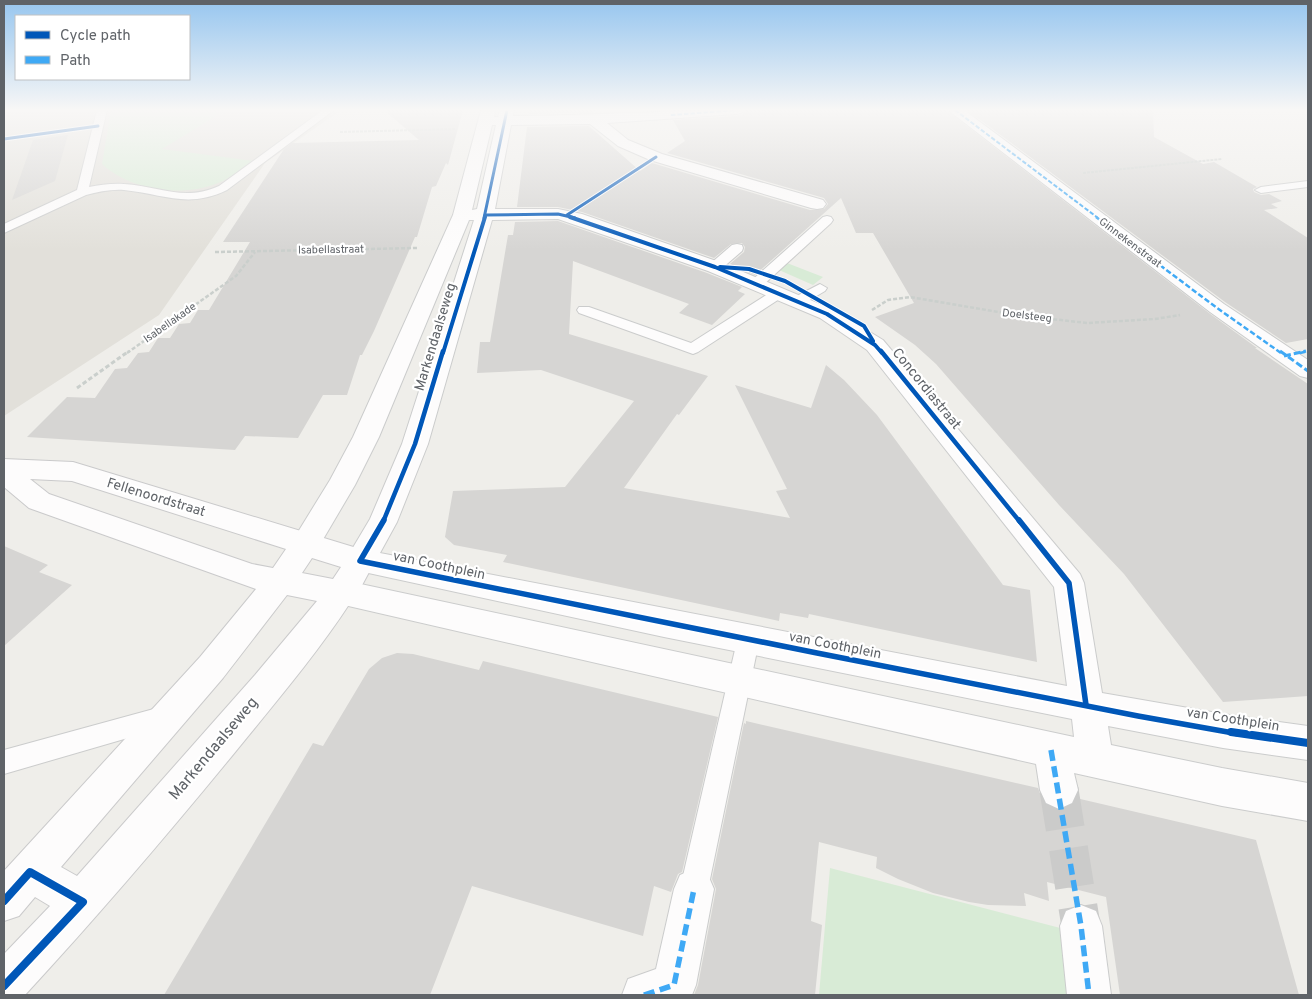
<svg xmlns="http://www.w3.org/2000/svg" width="1312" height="999" font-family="Overpass,sans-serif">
	<rect width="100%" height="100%" fill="#efeeea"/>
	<!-- education -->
	<path fill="#e2e0da" d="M4,110H341L265,163L159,315L4,416Z"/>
	<!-- green -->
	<g fill="#d8ebd6">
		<path d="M111,110H226L162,149L254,161C243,169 231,178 218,183C182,198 130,190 102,164Z"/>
		<path d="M787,263L823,277L813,285L779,270Z"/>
		<path d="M830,868L1068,930L1075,995H819Z"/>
	</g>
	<!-- building -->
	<g fill="#d6d5d3">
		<path d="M384,110H463L448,165L446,163L436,186L432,187L417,237H415L374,331L362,355H360L347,395H323L298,438L245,436L235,450L27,437L67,397L95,398L115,369L127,368L138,353L149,352L158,338H170L179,324L190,323L198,310H209L250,242H223L284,149L292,143L419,140Z"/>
		<path d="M529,110H595V112L529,114Z"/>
		<path d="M745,110H946L1209,313L1257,348H1255L1308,384V696L1223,702L1124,574L1059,505L936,364L915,345L875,317L914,303L873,233H856L841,198L755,275L730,264L744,252L745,247L742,243L731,244L714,258L582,212L558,207H517L527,127L589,126L640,171L652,163L810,210L824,209L828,204L824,198L667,153L685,141L673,120L736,116L743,114Z"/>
		<path d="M967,110H1153L1154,137L1203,164L1214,162L1257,187L1253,189L1254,192L1261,195L1269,194L1282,201L1271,204L1278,208L1264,210L1308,238V339L1286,343L1225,302Z"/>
		<path d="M68,135L55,181L12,200L33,140Z"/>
		<path d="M558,221L707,273L742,287L738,291L745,294L712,325L679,313L689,304L573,261L569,334L708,376L679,415L677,414L624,488L790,518L776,491L787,489L735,385L811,408L826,365L844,380L877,415L1003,585L1030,590L1037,662L809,614L808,618L780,613L779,621L503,562L507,555L454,545L445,537L453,491L565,487L634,401L541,370L477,373L480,342H490L508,235H513L515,222Z"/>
		<path d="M4,546L48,565L39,572L72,585L4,646Z"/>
		<path d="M397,653L413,654L479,670L483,661L718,717L682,872L678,874L671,892L654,886L643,936L472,886L430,995H164L313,743L323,746L369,669L382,658Z"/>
		<path d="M746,721L1038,788L1044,804L1058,811L1073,805L1076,798L1256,840L1299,995H1120L1106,897L1047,882L1049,901L1024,893L1026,906L988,905L969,902L933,893L898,879L876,868L877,857L819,842L811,921L822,925L815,995H694L698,985L716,889L712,879L744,723L746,724Z"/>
	</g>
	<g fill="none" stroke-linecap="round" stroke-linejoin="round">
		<!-- street-tunnel -->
		<path stroke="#cbcbca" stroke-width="39" stroke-dasharray="39 20" stroke-linecap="butt" d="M1059,790L1081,926"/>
		<defs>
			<g id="lane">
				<path d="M97,110H107L89,187C100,185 112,183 124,184C159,186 184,202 219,186L323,110H334L227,190C188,209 164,194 124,190C111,189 98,192 86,195L4,233V224L77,190Z"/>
				<path d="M1308,181V187L1261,193L1255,190L1261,187Z"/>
				<path d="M827,216L831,217L833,220L831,223L761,287H751L749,284L751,281L823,217Z"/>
				<path d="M737,244L742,245L743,248L742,251L720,270H710L708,267L710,264L732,245Z"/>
				<path d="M820,284L827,288L825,291L803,304H793L791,301L793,298Z"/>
				<path d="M779,289L786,293L784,296L698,352L693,354L579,313L577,310L579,307H589L691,343L774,290Z"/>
				<path d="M748,631L756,634L759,641L708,889L704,899L694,903L684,899L680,889L737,641L740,634Z"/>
				<path d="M161,707L169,710L173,718L169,726L4,774V750Z"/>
			</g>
			<g id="street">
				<path d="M481,110H495L494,117H498L500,110H514L513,116C590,116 666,110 743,110L741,113L736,114L607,123L628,140L662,154L823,200L826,204L823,208L817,209L811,208L650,160L618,146L590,124L511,125L495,209H558L582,214L722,263L834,310L883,340L1080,574L1084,583L1102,693L1223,714L1308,726V760L1223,748L1108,726L1111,745L1222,768L1308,783V821L1222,806L1074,773L1078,790L1072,803L1059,809L1046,803L1040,790L1036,764L331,602L327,593L331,584L342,580L1074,737L1072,719L664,637L350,569L345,561L370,519L402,444L474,220H469L379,437L355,485L315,553L305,556L295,553L290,545L330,480L353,437L453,215ZM492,125H496L477,209L472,210ZM558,219L708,271L820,318L867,350L1054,587L1067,686L380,553L397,522L428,444L492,220Z"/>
				<path d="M948,110H964L1224,304L1308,360V378L1300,376L1210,312Z"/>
				<path d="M694,869L708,875L714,889L696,985L692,995H622L628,979L656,969L674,889L680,875Z"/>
				<path d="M1081,905L1096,911L1102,926L1111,995H1067L1060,926L1066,911Z"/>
			</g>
			<path id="secondary" d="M4,459L73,462L360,549L370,553L375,561L353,602L350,603C316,655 275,703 236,751C168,834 98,916 25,995H4V954L50,906L35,897L19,916L4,921V871L200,657L256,589L29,508L4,487ZM30,479L72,481L286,549L273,568L252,564L49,494ZM312,558L341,567L333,579L302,573ZM287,595L317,601L255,675L77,876L61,867L223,678Z"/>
		</defs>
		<!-- lane casing -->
		<use href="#lane" stroke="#cbcccc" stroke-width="2"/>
		<!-- street casing -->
		<use href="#street" stroke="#cbcccc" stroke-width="2"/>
		<!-- secondary casing -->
		<use href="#secondary" stroke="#cacacb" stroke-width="2"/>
		<!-- path-far2 -->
		<g stroke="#cacfcc" stroke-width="2" stroke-dasharray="3 1" stroke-linecap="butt">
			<path d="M340,132L456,129"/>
			<path d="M1083,173L1222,159"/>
		</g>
		<!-- path-far1 -->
		<g stroke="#cacfcc" stroke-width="2.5" stroke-dasharray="4 2" stroke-linecap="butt">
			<path d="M215,252L417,248"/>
			<path d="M872,310L888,300L910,297L1016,315L1087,323L1155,319L1180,315"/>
			<path d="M127,353L236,276L255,252"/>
		</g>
		<!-- path -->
		<path stroke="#cacfcc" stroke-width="3" stroke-dasharray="4.5 2.5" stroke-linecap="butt" d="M77,388L129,351"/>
		<!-- lane -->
		<use href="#lane" fill="#fdfcfc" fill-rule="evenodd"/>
		<!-- street -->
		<use href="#street" fill="#fdfcfc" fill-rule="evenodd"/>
		<!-- secondary -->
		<use href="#secondary" fill="#fdfcfc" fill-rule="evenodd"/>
		<!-- quiet-far3 -->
		<g stroke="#3fa9f5" stroke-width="2" stroke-dasharray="4.5 2" stroke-linecap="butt">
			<path d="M955,110L1098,218"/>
			<path d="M671,115L736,110"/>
		</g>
		<!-- quiet-far2 -->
		<g stroke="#3fa9f5" stroke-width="2.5" stroke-dasharray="5.5 2.5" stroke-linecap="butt">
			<path d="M1096,217L1217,308L1281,353"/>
			<path d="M1300,353L1308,351"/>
		</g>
		<!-- quiet-far1 -->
		<g stroke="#3fa9f5" stroke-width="3" stroke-dasharray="7 3" stroke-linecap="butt">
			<path d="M1280,351L1308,371"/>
			<path d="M1284,356L1306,351"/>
		</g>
		<!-- quiet -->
		<g stroke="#3fa9f5" stroke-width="5.5" stroke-dasharray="11 5.5" stroke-linecap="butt">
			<path d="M1051,750L1081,926L1089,995"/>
			<path d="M644,995L674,985L694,889"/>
		</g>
		<defs>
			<g id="cycleway-far4">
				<path d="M4,139L98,126"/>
				<path d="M485,215L558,214L575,218"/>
				<path d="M567,215L656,157"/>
				<path d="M484,218L507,110"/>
			</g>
			<g id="cycleway-far3">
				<path d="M570,217L715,267L827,314L875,345L882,353"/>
				<path d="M720,267L749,269L785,281L864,326L873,341"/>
				<path d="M443,353L485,217"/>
			</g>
			<g id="cycleway-far2">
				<path d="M881,351L1020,522"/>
				<path d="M383,522L415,444L443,351"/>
			</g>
			<g id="cycleway-far1">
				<path d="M384,520L360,561L817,653L1138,716L1239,734"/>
				<path d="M1019,520L1069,583L1086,705"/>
			</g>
			<g id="cycleway">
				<path d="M1231,732L1308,743"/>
				<path d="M4,901L30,872L83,902L4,986"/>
			</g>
		</defs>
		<!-- cycleway-far4 casing -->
		<use href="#cycleway-far4" stroke="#fff" stroke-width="5"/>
		<!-- cycleway-far3 casing -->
		<use href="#cycleway-far3" stroke="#fff" stroke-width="6"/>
		<!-- cycleway-far2 casing -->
		<use href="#cycleway-far2" stroke="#fff" stroke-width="8"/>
		<!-- cycleway-far1 casing -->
		<use href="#cycleway-far1" stroke="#fff" stroke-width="9"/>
		<!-- cycleway casing -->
		<use href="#cycleway" stroke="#fff" stroke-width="11"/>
		<!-- cycleway-far4 -->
		<use href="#cycleway-far4" stroke="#0057b8" stroke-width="3"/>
		<!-- cycleway-far3 -->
		<use href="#cycleway-far3" stroke="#0057b8" stroke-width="4"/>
		<!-- cycleway-far2 -->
		<use href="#cycleway-far2" stroke="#0057b8" stroke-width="4.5"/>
		<!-- cycleway-far1 -->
		<use href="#cycleway-far1" stroke="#0057b8" stroke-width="5.5"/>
		<!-- cycleway -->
		<use href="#cycleway" stroke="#0057b8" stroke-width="8"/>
	</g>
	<!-- sky -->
	<linearGradient id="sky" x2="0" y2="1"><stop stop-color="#97c6ef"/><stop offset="0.44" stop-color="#f8f7f6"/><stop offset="1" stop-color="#f8f7f6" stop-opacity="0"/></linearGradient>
	<rect width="1312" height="250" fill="url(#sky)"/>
	<g text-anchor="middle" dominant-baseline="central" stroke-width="4.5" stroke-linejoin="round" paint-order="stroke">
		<!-- far-street labels -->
		<g font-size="11" fill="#5f6368" stroke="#fff">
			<text transform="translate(1130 243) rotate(37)">Ginnekenstraat</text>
			<text transform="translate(331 250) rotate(-1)">Isabellastraat</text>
			<text transform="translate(1027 316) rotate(7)">Doelsteeg</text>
			<text transform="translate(170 323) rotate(-35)">Isabellakade</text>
		</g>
		<!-- street labels -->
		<g font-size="14" fill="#5f6368" stroke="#fff">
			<text transform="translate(436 337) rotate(-73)">Markendaalseweg</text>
			<text transform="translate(926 389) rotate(51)">Concordiastraat</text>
			<text transform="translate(156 498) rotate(17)">Fellenoordstraat</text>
			<text transform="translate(439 566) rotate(12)">van Coothplein</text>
			<text transform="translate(835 646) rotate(11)">van Coothplein</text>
			<text transform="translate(1233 720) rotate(9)">van Coothplein</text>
		</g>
		<!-- near-street labels -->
		<g font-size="16" fill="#5f6368" stroke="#fff">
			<text transform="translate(214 749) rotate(-50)">Markendaalseweg</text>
		</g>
	</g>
	<!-- border -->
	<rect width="1312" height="999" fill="none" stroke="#5f6368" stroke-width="10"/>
	<!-- legend -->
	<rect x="15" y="15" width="175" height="65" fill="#ffffff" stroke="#bfc1c3"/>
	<rect x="25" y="31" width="25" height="8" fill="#0057b8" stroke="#bfc1c3"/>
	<text x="60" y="40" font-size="15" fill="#5f6368">Cycle path</text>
	<rect x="25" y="56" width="25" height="8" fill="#3fa9f5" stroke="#bfc1c3"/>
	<text x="60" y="65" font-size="15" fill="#5f6368">Path</text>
</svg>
